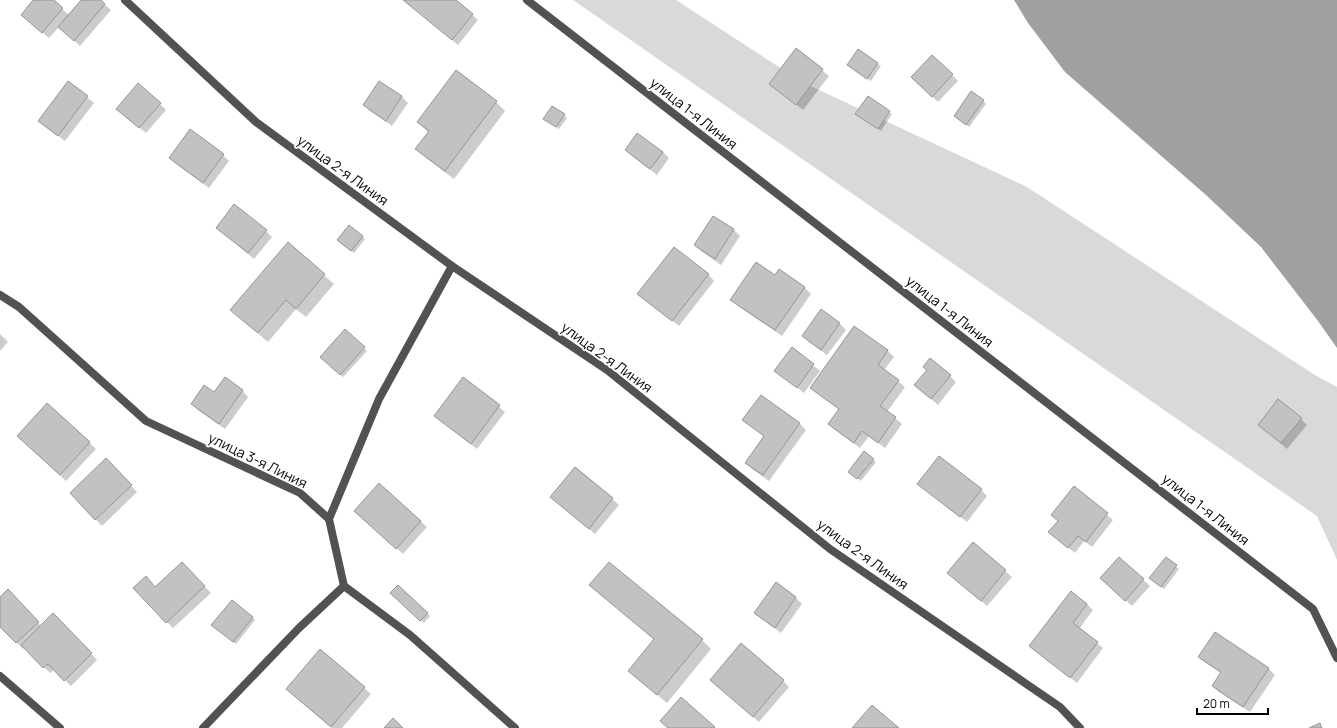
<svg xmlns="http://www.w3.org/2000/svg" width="1337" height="728" font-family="Manrope,sans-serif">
	<rect width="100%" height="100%" fill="#fff"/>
	<!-- green -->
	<path fill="#d9d9d9" d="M573,0H676L802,82L1027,187L1315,375L1337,387V560L1317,516Z"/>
	<!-- water -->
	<path fill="#a0a0a0" d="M1014,0H1337V348L1318,321L1261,247L1206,195L1065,72L1028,23Z"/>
	<!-- shadow -->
	<g fill="#0003">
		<path d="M35,0H52L69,15L82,0H100L111,10L80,46L59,27L49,38L22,15Z"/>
		<path d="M405,0H455L478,20L458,45Z"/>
		<path d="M796,49L829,76L803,110L770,84Z"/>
		<path d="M858,50L881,66L871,81L848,65Z"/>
		<path d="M952,75L958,81L938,102L918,83Z"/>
		<path d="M380,82L402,97L408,103L392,126L370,111L364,105Z"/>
		<path d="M69,83L94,103L65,141L39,121Z"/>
		<path d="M983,101L986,104L969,127L958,118Z"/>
		<path d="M496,102L505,111L454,179L426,158L417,149L429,133L418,122Z"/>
		<path d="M160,104L166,110L146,133L124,115Z"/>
		<path d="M889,112L892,114L881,131L857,114Z"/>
		<path d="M564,115L567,118L559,129L544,119Z"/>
		<path d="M638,134L663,152L669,158L657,175L632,156L626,150Z"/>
		<path d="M223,155L229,161L209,188L176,164L170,158Z"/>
		<path d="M713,217L734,230L740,236L721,265L701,251L695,245Z"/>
		<path d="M217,228L266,231L272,237L254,259Z"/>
		<path d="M362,236L365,239L354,253L341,243Z"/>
		<path d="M288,244L334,284L306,317L296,309L268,342L241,319Z"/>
		<path d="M779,271L805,288L811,294L782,336L738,306L732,299L775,277Z"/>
		<path d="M708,274L714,281L679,326L639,294Z"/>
		<path d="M840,324L846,330L827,355L809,342L803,336Z"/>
		<path d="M854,327L888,351L894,357L884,370L905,387L887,412L902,424L885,448L869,436L860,448L835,430L829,424L840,410L817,393L811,387Z"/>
		<path d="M345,331L367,351L343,377L322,357Z"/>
		<path d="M0,334L8,342L0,351Z"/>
		<path d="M792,349L820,371L804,393L776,371Z"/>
		<path d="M924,367L950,376L956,382L938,405L922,391L928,371Z"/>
		<path d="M463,378L505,412L477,449L435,416Z"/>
		<path d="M242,390L248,397L225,429L198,410L192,404L214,393Z"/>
		<path d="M761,396L800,424L806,430L769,481L752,469L746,463L765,437L744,420Z"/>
		<path d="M48,404L96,449L66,481L24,442Z"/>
		<path d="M1301,419L1307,425L1287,449L1259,425Z"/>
		<path d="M106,460L137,492L102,526L71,493Z"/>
		<path d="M873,460L876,462L861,481L852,474Z"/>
		<path d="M576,468L619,505L595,534L558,503Z"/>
		<path d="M919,484L981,490L987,496L967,522Z"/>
		<path d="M379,485L427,527L403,554L361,517Z"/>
		<path d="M1074,488L1113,520L1092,547L1084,541L1075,553L1056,538L1059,521Z"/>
		<path d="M973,544L1012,577L987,606L955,579Z"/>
		<path d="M1119,558L1150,586L1132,606L1107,584Z"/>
		<path d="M1166,558L1179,569L1164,589L1154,581Z"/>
		<path d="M188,569L211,593L173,628L167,622L156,588Z"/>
		<path d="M776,584L796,598L802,604L781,633L762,619L756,613Z"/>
		<path d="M591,585L702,640L711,649L667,703L629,671L655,640L600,594Z"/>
		<path d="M398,586L430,616L424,623L392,593Z"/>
		<path d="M8,591L41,626L53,614L97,660L71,686L54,670L50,673L24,647L23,649L0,625V598Z"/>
		<path d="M1087,604L1093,610L1079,629L1103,648L1077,683L1030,646Z"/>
		<path d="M252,617L255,620L236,644L215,628Z"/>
		<path d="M1215,633L1269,669L1275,675L1250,712L1219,692L1213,686L1221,673L1206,663L1200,657Z"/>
		<path d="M320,650L371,694L342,728H332L294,695Z"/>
		<path d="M783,681L789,687L759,722L717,686Z"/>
	</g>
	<!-- building -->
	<g fill="#c2c2c2" stroke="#969696">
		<path d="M33,0H54L63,8L42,33L21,15Z"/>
		<path d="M81,0H101L105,4L74,41L58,27Z"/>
		<path d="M403,0H456L473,14L452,40Z"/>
		<path d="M796,48L823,69L796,105L769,84Z"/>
		<path d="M858,49L878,63L867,79L847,65Z"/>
		<path d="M932,55L953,74L932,97L911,77Z"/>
		<path d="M456,70L497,101L445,171L415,149L429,131L417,122Z"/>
		<path d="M68,81L88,96L58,136L38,121Z"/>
		<path d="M379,81L402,96L386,121L363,105Z"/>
		<path d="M138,83L161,103L139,128L116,109Z"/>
		<path d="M971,91L984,100L966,125L954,116Z"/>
		<path d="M868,96L890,111L878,129L855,114Z"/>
		<path d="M552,106L565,114L556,127L543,119Z"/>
		<path d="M190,129L224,154L203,183L169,158Z"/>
		<path d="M637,133L663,152L650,169L625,150Z"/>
		<path d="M234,204L267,230L248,253L216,228Z"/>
		<path d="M713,216L734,229L715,259L694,245Z"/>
		<path d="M349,225L363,236L351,251L337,240Z"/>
		<path d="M288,242L325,274L296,309L286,300L258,333L230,310Z"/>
		<path d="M674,247L709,274L672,321L637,294Z"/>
		<path d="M756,262L775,275L779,269L805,287L775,330L730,300Z"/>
		<path d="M821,309L840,323L821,350L802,336Z"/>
		<path d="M854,326L888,350L878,365L899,380L880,406L896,417L878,443L862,431L854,443L828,424L839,409L810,388Z"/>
		<path d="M345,329L365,347L340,375L320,357Z"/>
		<path d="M792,347L814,364L797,388L774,371Z"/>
		<path d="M930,358L951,375L931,399L914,385L927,370L923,367Z"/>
		<path d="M225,377L243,390L219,424L191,404L204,385L214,392Z"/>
		<path d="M463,377L500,405L471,444L434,416Z"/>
		<path d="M761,395L800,423L763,475L745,463L764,436L742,420Z"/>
		<path d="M1278,399L1302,418L1281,443L1258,425Z"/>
		<path d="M47,403L90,442L60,475L17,436Z"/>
		<path d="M864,451L874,459L857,479L848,472Z"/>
		<path d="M939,456L982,489L960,517L917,484Z"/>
		<path d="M106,458L132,485L95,520L70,493Z"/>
		<path d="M575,467L613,498L589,529L550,497Z"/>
		<path d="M379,483L421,521L396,549L354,511Z"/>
		<path d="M1074,486L1108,513L1086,542L1078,536L1068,548L1048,532L1058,521L1051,515Z"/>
		<path d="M973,542L1006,570L981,601L947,573Z"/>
		<path d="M1119,557L1144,579L1125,601L1100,578Z"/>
		<path d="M1166,557L1177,565L1161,587L1149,578Z"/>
		<path d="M182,562L205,586L166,623L133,588L146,576L155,587Z"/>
		<path d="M609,562L703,639L657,695L628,671L654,639L589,585Z"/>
		<path d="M776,582L796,597L775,628L754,613Z"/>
		<path d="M398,585L428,613L420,621L390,593Z"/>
		<path d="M8,589L39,622L16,643L0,627V597Z"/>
		<path d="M1071,591L1087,604L1073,623L1098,642L1070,678L1029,646Z"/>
		<path d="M232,600L253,617L233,642L211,625Z"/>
		<path d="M53,613L92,653L64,681L48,664L43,668L21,645Z"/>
		<path d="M1215,632L1269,668L1243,707L1212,686L1221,672L1198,657Z"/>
		<path d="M741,643L784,680L753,717L710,680Z"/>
		<path d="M320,649L365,687L331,727L286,689Z"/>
		<path d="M681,697L715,727L714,728H668L660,721Z"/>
		<path d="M872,705L899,728H852Z"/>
		<path d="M393,718L403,728H384Z"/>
		<path d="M1320,723L1322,728H1309Z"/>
	</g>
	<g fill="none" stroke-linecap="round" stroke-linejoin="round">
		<!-- minor -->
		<g stroke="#525252" stroke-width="8">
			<path d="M125,0L256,122L452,266L607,370L830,549L1060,707L1080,728"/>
			<path d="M527,0L1313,609L1337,658"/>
			<path d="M0,295L19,307L146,421L300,493L329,519L344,586L410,635L515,728"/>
			<path d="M329,519L379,399L452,266"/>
			<path d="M0,676L60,728"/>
			<path d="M203,728L299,628L344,586"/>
		</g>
	</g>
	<g text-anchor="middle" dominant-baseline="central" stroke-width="3.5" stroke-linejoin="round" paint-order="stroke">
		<!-- street labels -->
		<g font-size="14" fill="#000" stroke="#fff">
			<text transform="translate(694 113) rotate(38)">улица 1-я Линия</text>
			<text transform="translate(343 170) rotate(36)">улица 2-я Линия</text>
			<text transform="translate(950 311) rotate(38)">улица 1-я Линия</text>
			<text transform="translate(607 357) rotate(36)">улица 2-я Линия</text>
			<text transform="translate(258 460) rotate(26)">улица 3-я Линия</text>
			<text transform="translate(1206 509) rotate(38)">улица 1-я Линия</text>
			<text transform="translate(863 554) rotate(36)">улица 2-я Линия</text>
		</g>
	</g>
	<!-- scale -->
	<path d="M1197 708v6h71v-6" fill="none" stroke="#000000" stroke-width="2"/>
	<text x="1203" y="708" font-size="12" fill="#000000" stroke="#ffffff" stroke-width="3" paint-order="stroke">20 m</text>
</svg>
